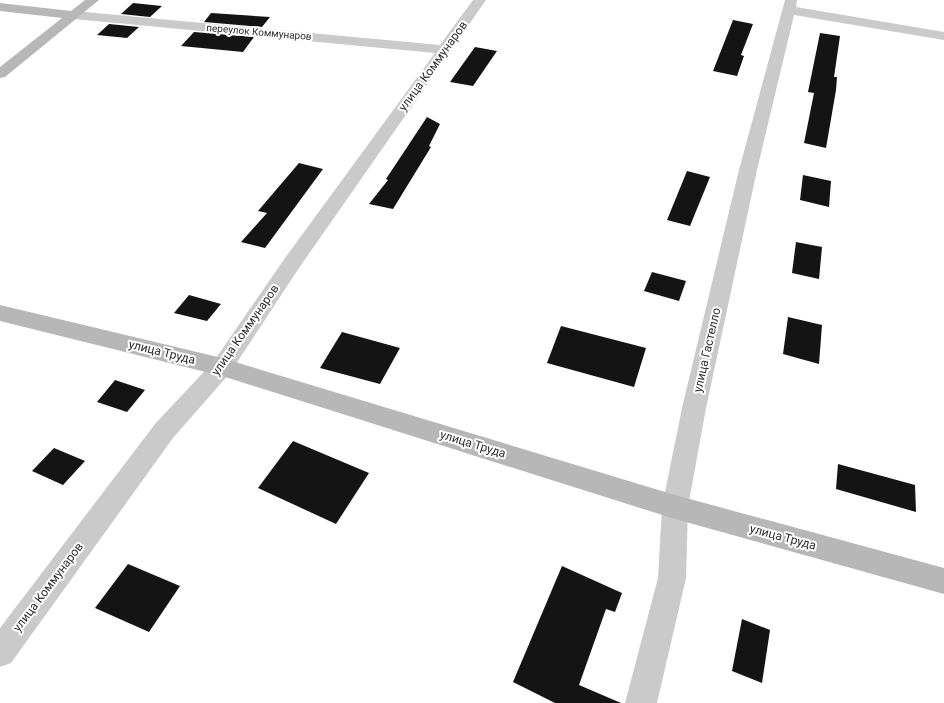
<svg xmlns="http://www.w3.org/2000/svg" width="944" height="703" font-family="Roboto,sans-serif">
	<rect width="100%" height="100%" fill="#fff"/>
	<!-- building -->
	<g fill="#141414">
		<path d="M133,3L162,6L150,17L121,14Z"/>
		<path d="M211,13L270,17L262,27L204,22Z"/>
		<path d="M733,20L753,24L741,55L744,56L737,76L713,71Z"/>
		<path d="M109,24L139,27L127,38L97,35Z"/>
		<path d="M194,32L254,37L243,52L181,46Z"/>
		<path d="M820,33L840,36L834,77H837L836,90L826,148L804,143L814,93L808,92Z"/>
		<path d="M475,47L497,51L473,86L450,82Z"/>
		<path d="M427,117L440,124L429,146L431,147L393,209L369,204L388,180L386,179Z"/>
		<path d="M299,163L323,169L265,248L241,242L267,213L258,211Z"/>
		<path d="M687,171L710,177L690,226L667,220Z"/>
		<path d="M803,175L831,181L829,207L800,200Z"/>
		<path d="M796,242L822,247L819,279L792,273Z"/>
		<path d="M652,272L686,281L679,301L644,291Z"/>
		<path d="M189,295L221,304L207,321L174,313Z"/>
		<path d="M788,317L822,325L819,364L783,354Z"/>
		<path d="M561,326L646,348L634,387L547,363Z"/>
		<path d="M342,332L400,348L380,384L320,368Z"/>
		<path d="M115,380L145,390L127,412L97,402Z"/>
		<path d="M293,441L369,473L336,524L258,488Z"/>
		<path d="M54,448L85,461L63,485L32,471Z"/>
		<path d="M838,464L915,485L916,512L836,489Z"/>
		<path d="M128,564L180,586L149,632L95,608Z"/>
		<path d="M562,566L622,593L615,612L606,609L579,685L621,703H555L513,682Z"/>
		<path d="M742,619L770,630L762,683L732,671Z"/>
	</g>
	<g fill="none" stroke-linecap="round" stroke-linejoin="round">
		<!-- street -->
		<g fill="#cacaca" fill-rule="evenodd">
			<path d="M473,0H486L299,268L230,373L173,438L11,663L0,667V628L155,424L214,361L285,258L435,53L74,19L69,18L67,15L69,12L74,11L440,45Z"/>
			<path d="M785,0H797L796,7L944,32V40L794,15L757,170L706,408L688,507L686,578L657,703H625L658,578L662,507L682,408L739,170Z"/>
		</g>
		<!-- secondary -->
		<g fill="#b7b7b7" fill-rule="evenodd">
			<path d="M85,0H99L5,77L0,78V67L62,18L0,11V3L71,11Z"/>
			<path d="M0,305L222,358L675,495L944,568V594L675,519L222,376L0,321Z"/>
		</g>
	</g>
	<g text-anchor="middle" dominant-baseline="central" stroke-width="4" stroke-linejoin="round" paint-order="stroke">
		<!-- far-street labels -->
		<g font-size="10" fill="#2d2d2d" stroke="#fff">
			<text transform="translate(259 32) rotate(5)">переулок Коммунаров</text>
		</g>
		<!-- street labels -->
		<g font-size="12" fill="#2d2d2d" stroke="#fff">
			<text transform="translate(433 66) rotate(-54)">улица Коммунаров</text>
			<text transform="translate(245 330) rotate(-55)">улица Коммунаров</text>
			<text transform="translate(707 350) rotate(-77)">улица Гастелло</text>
			<text transform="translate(162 352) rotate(14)">улица Труда</text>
			<text transform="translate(473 444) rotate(17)">улица Труда</text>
			<text transform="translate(783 537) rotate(15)">улица Труда</text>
			<text transform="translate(48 587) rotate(-53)">улица Коммунаров</text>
		</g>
	</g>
</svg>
